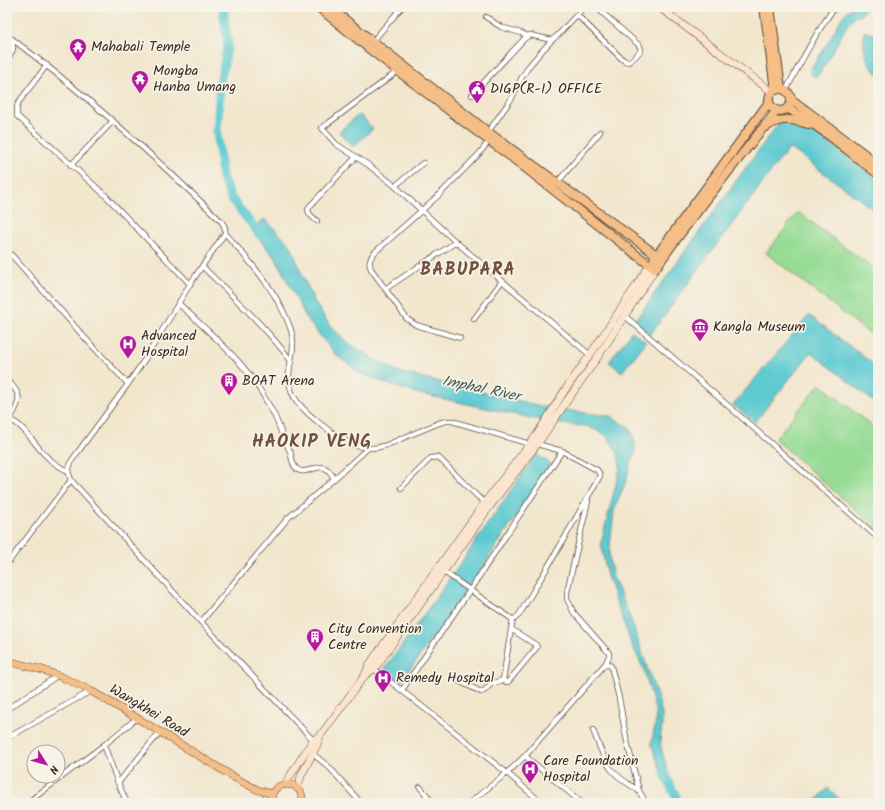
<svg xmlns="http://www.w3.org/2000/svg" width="885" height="810" font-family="Kalam,sans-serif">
	<rect width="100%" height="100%" fill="#f7f3e8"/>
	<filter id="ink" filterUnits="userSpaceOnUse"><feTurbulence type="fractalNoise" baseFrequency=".025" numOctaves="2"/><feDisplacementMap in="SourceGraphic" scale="8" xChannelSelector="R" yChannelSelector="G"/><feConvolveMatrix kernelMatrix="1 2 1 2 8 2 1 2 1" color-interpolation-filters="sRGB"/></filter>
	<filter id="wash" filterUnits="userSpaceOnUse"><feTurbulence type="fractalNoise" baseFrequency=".012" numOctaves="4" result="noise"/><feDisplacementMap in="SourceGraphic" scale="16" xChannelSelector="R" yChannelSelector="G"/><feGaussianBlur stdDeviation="0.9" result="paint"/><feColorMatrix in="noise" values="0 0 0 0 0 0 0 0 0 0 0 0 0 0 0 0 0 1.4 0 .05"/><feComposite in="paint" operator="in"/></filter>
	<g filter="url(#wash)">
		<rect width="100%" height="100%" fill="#f2e6cd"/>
		<!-- green -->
		<g fill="#96dc95" stroke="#68835a">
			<path d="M798,212L878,272V340L766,253Z"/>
			<path d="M820,384L878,431V530L775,439Z"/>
		</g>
		<!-- water -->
		<g fill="#5dcad1" stroke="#4c7a78">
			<path d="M855,7H866L861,15L854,17L846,27L826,63L817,77L812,75L810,70L824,49L841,19L848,10Z"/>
			<path d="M864,31L874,34L878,49V74C876,72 873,69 871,67C865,57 862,43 864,31Z"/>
			<path d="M359,114L373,129L353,147L339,132Z"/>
			<path d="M784,122L804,124L811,128L878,180V213L797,153L791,149H789L778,162L650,335L634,322L768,137L778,124Z"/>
			<path d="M265,219L291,246L301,272L315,303L329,324L347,342L372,358L402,373L549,408L610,416L629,428L633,435L635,443V453L630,465L626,481L614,511L609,554L612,574L631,620L659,702L662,714V726L660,739L661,748L672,786L662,774L651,744L656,721L655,709L644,670L631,643L607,576L601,543L620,468L618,453L609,439L603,433L586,426L559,424L416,393L384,383L360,373L336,355L308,321L276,259L250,228Z"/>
			<path d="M809,315L878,368V405L811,352L755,422L733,405Z"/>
			<path d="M632,331L646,342L622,372L609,362Z"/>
			<path d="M536,454L551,464L471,584L401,682L384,670L454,573Z"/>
			<path d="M828,788L844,803H815L814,802Z"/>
		</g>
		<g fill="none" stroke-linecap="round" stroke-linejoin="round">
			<!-- river -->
			<g stroke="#5dcad1" stroke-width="9">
				<path d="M223,7L228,45L220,82L217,132L222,177L231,198L260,235"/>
				<path d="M664,772L679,803"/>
			</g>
		</g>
	</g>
	<g filter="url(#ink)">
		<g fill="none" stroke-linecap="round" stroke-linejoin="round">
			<defs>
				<g id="street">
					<path d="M577,15L621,58L625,61L628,62C634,59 637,55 641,50L640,46L596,7"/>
					<path d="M486,17L501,27L521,33L528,36"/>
					<path d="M7,36L12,39C86,94 155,157 221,221C224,225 226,228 225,233L190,284L145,359L128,384L72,460L68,471L71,480L201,622L315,742"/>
					<path d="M372,42L402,7"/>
					<path d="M7,60L13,50L12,39"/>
					<path d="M47,65L18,103L17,108V116L105,195L190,284"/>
					<path d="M398,71L322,128L336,144L367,164L395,186L456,242L590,355"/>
					<path d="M786,90C801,62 816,32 835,7"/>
					<path d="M472,95L525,38L530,35L552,40L558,35L584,7"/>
					<path d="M71,165L113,121"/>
					<path d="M556,184L600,132"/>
					<path d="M395,186L423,163"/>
					<path d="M317,221C313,217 306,214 309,207L356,157"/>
					<path d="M225,233C251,263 279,293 291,330C298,352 284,369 291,390C295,403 308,414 318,422C330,432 352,447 368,448C380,449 392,443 403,438C415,433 427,428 439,423L446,421H452L530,444H537L562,451"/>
					<path d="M7,250L86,339L128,384"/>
					<path d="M202,266C233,297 265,326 291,361"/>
					<path d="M385,289L456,242"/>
					<path d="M178,303C200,324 224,344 244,368C254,380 263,394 271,409C277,419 280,429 284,440C286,443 288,447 290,451C292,456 291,463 296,468C306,480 323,453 334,479"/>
					<path d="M625,316L748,423L878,538"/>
					<path d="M474,319L502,281"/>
					<path d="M460,338L416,325L407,319L371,269C368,262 370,259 374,253L440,194L479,154L489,141L488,132L512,98L522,77L529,66L540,53L552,40"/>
					<path d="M7,380C23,395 21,401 10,419"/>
					<path d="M7,419C21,421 35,445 45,455C52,462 59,467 68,471"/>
					<path d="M401,488L431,458L438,457L478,497L485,502"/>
					<path d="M588,501L567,592V599L574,613L609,653V656L606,663"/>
					<path d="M7,564L71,480"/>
					<path d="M444,572L512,619L513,620L511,629L503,680L506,682H508L537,647L536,645L511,629"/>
					<path d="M201,622L288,518L334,479L368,448"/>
					<path d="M373,668L507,773L542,803"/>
					<path d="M455,679L481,692L484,691L491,684L503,680"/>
					<path d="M402,690L470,590L562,451L597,470L599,473L600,476L553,558L519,615L513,620"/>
					<path d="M7,709L57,676"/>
					<path d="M593,730C598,743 603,758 611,769C618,778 629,784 639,791"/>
					<path d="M7,738L91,691"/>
					<path d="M104,745L118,783"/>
					<path d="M313,754L329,767L361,803"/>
					<path d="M525,756L582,803"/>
					<path d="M420,787L433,803"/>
					<path d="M27,803L104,745L137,718"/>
					<path d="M127,803L118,783L160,732"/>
					<path d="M469,803L507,773L525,756L606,663L608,664L611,666L619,698L626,737L639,791L646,803"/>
				</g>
				<g id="secondary">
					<path d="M659,7L772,92"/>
					<path d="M365,675L375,668L490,506L541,439L571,395L597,358L655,269"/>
					<path d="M285,784L313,740L320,736"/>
					<path d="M298,788L301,776L317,745L320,736L365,675L369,665L485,502L536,436L565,390L590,355L650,265"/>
				</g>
				<g id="primary">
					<path d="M7,661L43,670L64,678L91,691L137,718L237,779L258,790L272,794"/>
					<path d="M272,803C267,779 306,778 302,803"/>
				</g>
				<g id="highway">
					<path d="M318,7L367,47L464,122L514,159L625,246L655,269C693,214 736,163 777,110"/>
					<path d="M329,7L488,132L662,259"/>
					<path d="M764,7L775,90"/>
					<path d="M770,7L781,88"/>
					<circle cx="780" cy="100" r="11"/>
					<path d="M791,99L878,164"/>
					<path d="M787,108C820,126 848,151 878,174"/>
					<path d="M766,127C781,117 791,119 808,124"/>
					<path d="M654,259L769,102"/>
				</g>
			</defs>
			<!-- street casing -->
			<use href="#street" stroke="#564638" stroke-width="6"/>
			<!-- secondary casing -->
			<use href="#secondary" stroke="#564638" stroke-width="8"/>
			<!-- primary casing -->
			<use href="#primary" stroke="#564638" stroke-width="8"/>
			<!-- highway casing -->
			<use href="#highway" stroke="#564638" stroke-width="10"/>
			<!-- street -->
			<use href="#street" stroke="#fff" stroke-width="4.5"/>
			<!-- secondary -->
			<use href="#secondary" stroke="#fbe5cf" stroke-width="7"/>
			<!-- primary -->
			<use href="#primary" stroke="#f6be87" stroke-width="7"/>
			<!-- highway -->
			<use href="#highway" stroke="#f6be87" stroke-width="8"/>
		</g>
	</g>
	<!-- icons -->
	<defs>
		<symbol id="temple-pin" viewBox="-11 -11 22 30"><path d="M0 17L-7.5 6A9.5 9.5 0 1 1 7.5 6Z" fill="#b5179e" stroke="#f7f3e8"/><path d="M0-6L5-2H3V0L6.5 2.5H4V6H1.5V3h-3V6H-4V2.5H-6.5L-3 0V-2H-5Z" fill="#fff"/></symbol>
		<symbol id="civic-pin" viewBox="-11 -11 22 30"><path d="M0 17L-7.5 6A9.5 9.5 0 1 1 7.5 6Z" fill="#b5179e" stroke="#f7f3e8"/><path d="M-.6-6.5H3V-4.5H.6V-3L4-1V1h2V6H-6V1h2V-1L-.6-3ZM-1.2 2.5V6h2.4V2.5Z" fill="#fff"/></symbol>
		<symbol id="museum-pin" viewBox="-11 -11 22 30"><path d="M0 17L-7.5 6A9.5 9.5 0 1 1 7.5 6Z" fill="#b5179e" stroke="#f7f3e8"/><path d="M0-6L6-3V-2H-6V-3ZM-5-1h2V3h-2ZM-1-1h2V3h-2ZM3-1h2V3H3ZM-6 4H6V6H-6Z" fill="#fff"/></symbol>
		<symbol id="hospital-pin" viewBox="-11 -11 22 30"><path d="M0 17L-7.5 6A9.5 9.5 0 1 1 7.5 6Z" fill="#b5179e" stroke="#f7f3e8"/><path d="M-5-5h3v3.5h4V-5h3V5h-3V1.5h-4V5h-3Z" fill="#fff"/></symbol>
		<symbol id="building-pin" viewBox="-11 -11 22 30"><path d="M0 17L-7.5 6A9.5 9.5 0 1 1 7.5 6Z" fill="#b5179e" stroke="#f7f3e8"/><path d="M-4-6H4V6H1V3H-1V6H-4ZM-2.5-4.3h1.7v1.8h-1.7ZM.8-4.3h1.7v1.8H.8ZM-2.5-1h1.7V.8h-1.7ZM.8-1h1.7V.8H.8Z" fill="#fff"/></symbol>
	</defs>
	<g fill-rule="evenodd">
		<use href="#temple-pin" x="68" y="37" width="20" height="27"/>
		<use href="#temple-pin" x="130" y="69" width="20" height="27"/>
		<use href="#civic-pin" x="467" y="79" width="20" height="27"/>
		<use href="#museum-pin" x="690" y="317" width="20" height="27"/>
		<use href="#hospital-pin" x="118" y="334" width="20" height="27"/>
		<use href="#building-pin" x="219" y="371" width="20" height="27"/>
		<use href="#building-pin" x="305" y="627" width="20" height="27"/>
		<use href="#hospital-pin" x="373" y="668" width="20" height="27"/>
		<use href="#hospital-pin" x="520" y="759" width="20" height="27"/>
	</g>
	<g text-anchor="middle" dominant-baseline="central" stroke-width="3.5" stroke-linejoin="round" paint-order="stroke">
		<!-- poi labels -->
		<g font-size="14" fill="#3b2a1e" stroke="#f7f3e8" text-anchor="start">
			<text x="91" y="47">Mahabali Temple</text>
			<text x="153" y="71">Mongba<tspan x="153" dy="16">Hanba Umang</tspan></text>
			<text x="490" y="89">DIGP(R-I) OFFICE</text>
			<text x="713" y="327">Kangla Museum</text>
			<text x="141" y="336">Advanced<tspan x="141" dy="16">Hospital</tspan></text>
			<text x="242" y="381">BOAT Arena</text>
			<text x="328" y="629">City Convention<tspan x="328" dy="16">Centre</tspan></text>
			<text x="396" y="678">Remedy Hospital</text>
			<text x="543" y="761">Care Foundation<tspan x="543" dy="16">Hospital</tspan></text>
		</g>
		<!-- street labels -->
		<g font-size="14" fill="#3b2a1e" stroke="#f7f3e8">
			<text transform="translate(149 711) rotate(31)">Wangkhei Road</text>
		</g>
		<!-- water labels -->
		<g font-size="15" font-style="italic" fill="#455a54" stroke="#f7f3e8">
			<text transform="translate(481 389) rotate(12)">Imphal River</text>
		</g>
		<!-- district labels -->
		<g font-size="18" font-weight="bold" letter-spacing="1" fill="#73513a" stroke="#f7f3e8">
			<text x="468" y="270">BABUPARA</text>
			<text x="312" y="442">HAOKIP VENG</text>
		</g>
	</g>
	<!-- margin -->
	<rect width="885" height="810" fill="none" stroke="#f7f3e8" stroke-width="24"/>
	<!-- north arrow -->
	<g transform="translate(46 764) rotate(127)"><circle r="19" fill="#f7f3e8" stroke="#aca397"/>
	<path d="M0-3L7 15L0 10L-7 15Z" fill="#b5179e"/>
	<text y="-6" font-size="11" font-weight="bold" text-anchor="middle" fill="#3b2a1e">N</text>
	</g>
</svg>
